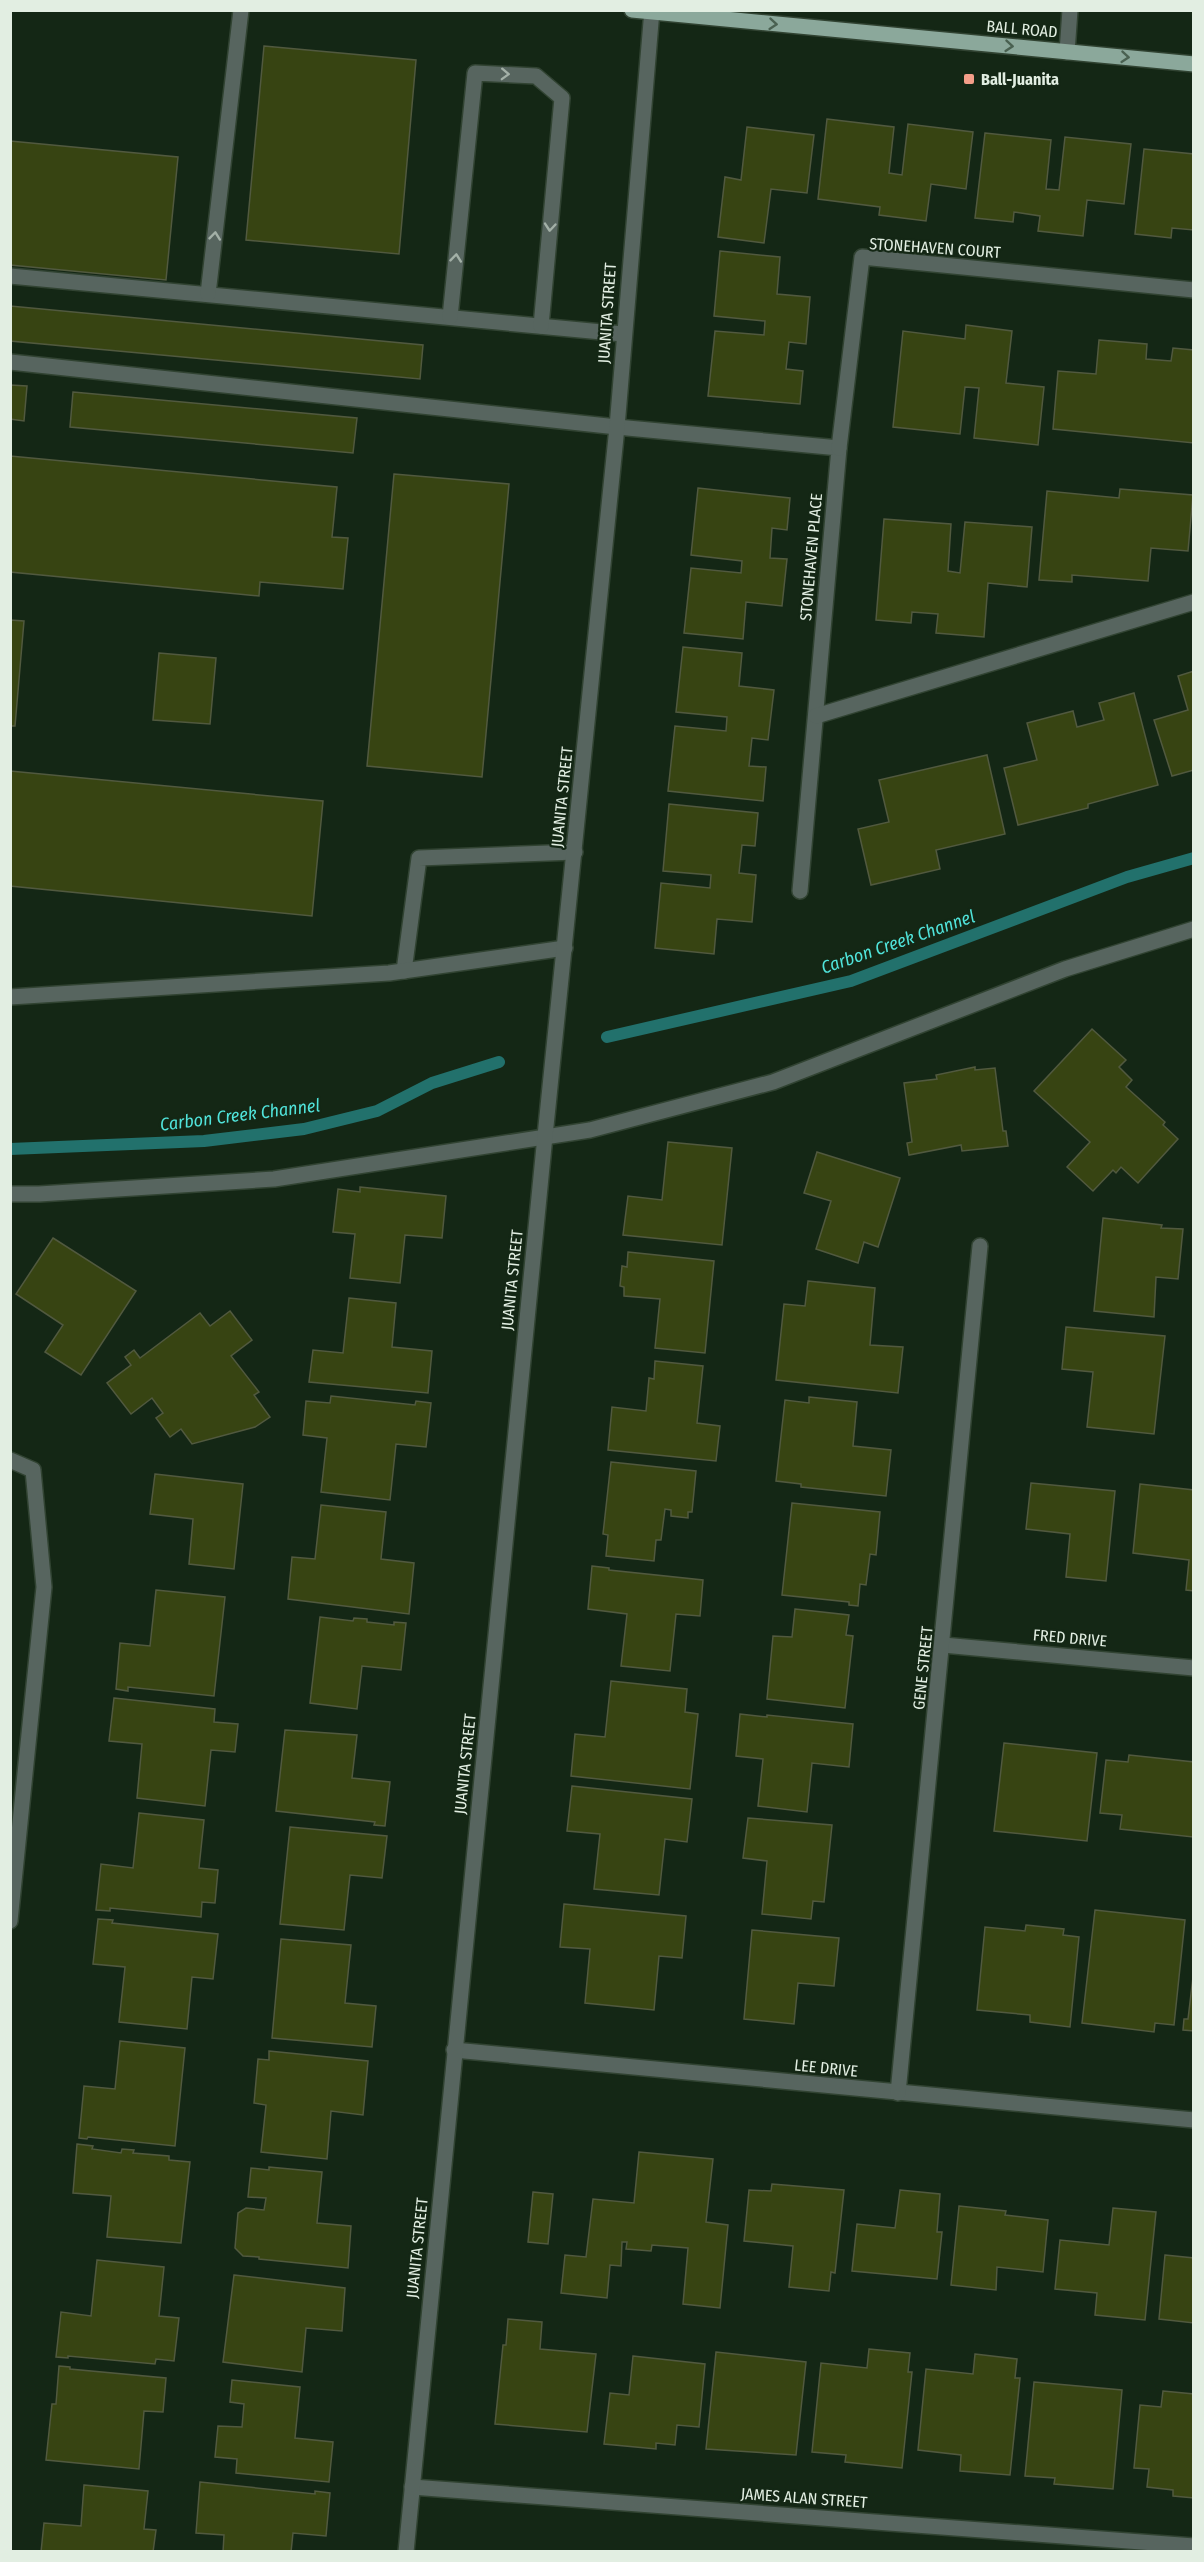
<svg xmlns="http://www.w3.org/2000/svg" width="1204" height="2562" font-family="'Fira Sans Condensed',sans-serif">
	<rect width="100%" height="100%" fill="#142715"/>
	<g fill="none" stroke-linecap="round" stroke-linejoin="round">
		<!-- stream -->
		<g stroke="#22716c" stroke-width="12">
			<path d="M607,1037L851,981L1127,877L1194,858"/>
			<path d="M10,1149L204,1141L304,1129L377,1111L432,1083L499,1062"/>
		</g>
	</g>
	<!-- building -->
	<g fill="#374412" stroke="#51593f" stroke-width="1.5">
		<path d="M264,46L416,60L399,254L246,240Z"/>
		<path d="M827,119L894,127L889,173L902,175L908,124L973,132L966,189L931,184L926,221L879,215L880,207L818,199Z"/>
		<path d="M747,127L814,135L807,193L771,189L764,243L718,237L725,177L741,180Z"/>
		<path d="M985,133L1051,140L1046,189L1059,190L1065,137L1131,144L1124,204L1087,200L1083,236L1038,231L1040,216L1014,212L1013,222L975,218Z"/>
		<path d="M10,141L178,157L166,280L10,265Z"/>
		<path d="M1144,149L1194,154V230L1172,228L1171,238L1135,234Z"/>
		<path d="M720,251L780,257L777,294L810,297L806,344L789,342L786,369L803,371L800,404L708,396L715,331L764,335L765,321L714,316Z"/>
		<path d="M10,306L423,345L420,379L10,341Z"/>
		<path d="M966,325L1012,331L1006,383L1044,387L1038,445L974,438L979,388L965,387L960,434L893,427L903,331L965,339Z"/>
		<path d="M1099,340L1147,344L1146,359L1171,361L1173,348L1194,350V443L1053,429L1058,371L1096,374Z"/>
		<path d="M10,385L27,386L24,421L10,419Z"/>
		<path d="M73,392L357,418L353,453L70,427Z"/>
		<path d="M10,456L337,487L332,537L348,538L343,589L260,582L259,596L10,572Z"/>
		<path d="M394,474L509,484L482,777L367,766Z"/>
		<path d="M698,488L790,498L787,530L772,528L770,558L787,559L782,606L746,602L743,639L684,633L691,568L741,573L742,561L691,555Z"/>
		<path d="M1120,489L1193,495L1188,551L1151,548L1148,581L1072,575V582L1039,580L1047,491L1119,498Z"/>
		<path d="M884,519L951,524L948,571L960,573L965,522L1032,527L1027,587L988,583L984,637L936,633L938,614L912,612L911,623L876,620Z"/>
		<path d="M10,620L24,621L15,726H10Z"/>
		<path d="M683,647L742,653L739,686L774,690L768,740L752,738L749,766L766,767L763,801L668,791L675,726L726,731L727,717L676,712Z"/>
		<path d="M159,653L216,658L210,724L153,720Z"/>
		<path d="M1194,671V770L1172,776L1154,720L1188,710L1178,676Z"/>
		<path d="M1134,693L1158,785L1088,804V808L1018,825L1004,768L1037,760L1027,723L1073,711L1077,727L1104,720L1099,703Z"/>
		<path d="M987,755L1005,834L936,850L940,869L871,885L858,829L889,822L879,780Z"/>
		<path d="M10,771L323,801L312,916L10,886Z"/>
		<path d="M669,804L758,813L755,846L742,845L739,873L756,875L752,922L717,919L714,954L655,948L661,883L710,888L711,875L663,871Z"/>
		<path d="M1092,1029L1126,1060L1119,1067L1132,1080L1126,1087L1165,1122L1163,1125L1178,1139L1138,1183L1121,1167L1116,1173L1113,1170L1093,1191L1067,1167L1090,1142L1034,1091Z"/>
		<path d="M975,1067V1070L995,1068L1003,1131H1006L1008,1146L962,1151L961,1145L909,1155L907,1143L912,1142L904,1083L937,1079L936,1075Z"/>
		<path d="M668,1142L732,1148L722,1245L623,1235L628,1196L662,1200Z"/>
		<path d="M817,1152L900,1178L878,1247L864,1242L858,1263L816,1249L831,1201L804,1193Z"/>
		<path d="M360,1187L446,1196L442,1238L405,1235L400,1283L350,1278L355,1234L333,1232L338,1189L360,1192Z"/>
		<path d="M1103,1218L1162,1225L1161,1228L1183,1229L1178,1279L1156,1277L1154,1317L1094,1311Z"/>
		<path d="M53,1238L136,1291L81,1375L45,1352L63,1325L16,1294Z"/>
		<path d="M628,1252L714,1261L705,1353L655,1348L660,1299L624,1296V1287L620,1286L622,1266L627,1267Z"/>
		<path d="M808,1281L875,1288L870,1345L903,1347L898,1393L776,1380L784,1304L805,1306Z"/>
		<path d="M349,1298L396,1303L392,1347L432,1351L428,1393L309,1382L313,1350L343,1353Z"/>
		<path d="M230,1311L252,1340L231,1356L259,1392L254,1395L270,1417L255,1427L192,1444L181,1429L170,1437L156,1418L163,1413L152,1398L131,1414L107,1383L131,1365L125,1357L134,1350L140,1358L200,1313L210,1326Z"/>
		<path d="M1066,1327L1165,1336L1154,1434L1087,1427L1093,1372L1062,1369Z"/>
		<path d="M655,1361L703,1366L697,1423L720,1426L716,1461L608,1450L612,1407L646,1411L649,1378L654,1379Z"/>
		<path d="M331,1396L415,1405L416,1401L431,1403L426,1447L396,1444L390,1500L321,1492L327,1438L303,1435L306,1401L330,1403Z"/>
		<path d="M809,1397L857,1402L853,1446L891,1450L886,1496L801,1487V1484L776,1481L785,1400L809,1403Z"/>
		<path d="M611,1462L696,1471L692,1512H688V1518L671,1516V1510L665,1509L661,1540H656L654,1561L606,1556L608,1535L603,1534Z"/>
		<path d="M155,1474L243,1484L234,1569L189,1564L193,1519L150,1514Z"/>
		<path d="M1031,1483L1115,1491L1106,1581L1066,1577L1070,1534L1026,1529Z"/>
		<path d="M1140,1484L1194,1490V1591L1186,1590L1189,1560L1133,1553Z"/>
		<path d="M792,1503L880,1512L876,1555L870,1554L866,1585L860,1584L858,1606L849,1605V1602L782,1595Z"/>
		<path d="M321,1505L386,1512L381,1559L414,1563L409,1614L288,1599L292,1557L315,1559Z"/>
		<path d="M592,1566L609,1568V1570L703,1580L700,1616L676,1614L670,1671L621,1666L627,1614L588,1609Z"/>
		<path d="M156,1590L225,1597L214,1696L128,1687V1691L116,1689L120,1643L150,1646Z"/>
		<path d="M795,1609L849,1615L846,1635L853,1636L845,1708L767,1699L773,1636L792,1637Z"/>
		<path d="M320,1617L353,1621L354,1618L367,1619V1622L394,1625V1622L406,1623L401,1670L362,1666L357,1709L310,1703Z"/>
		<path d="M611,1681L687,1689L685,1712L698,1714L690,1789L571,1776L575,1734L605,1737Z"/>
		<path d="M114,1698L215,1709L214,1722L238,1724L235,1752L211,1750L205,1806L137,1798L142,1744L109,1741Z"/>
		<path d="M740,1714L767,1717V1715L853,1724L849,1767L812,1763L807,1812L758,1806L763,1759L736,1756Z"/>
		<path d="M285,1730L357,1735L352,1778L390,1782L385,1826L374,1825L375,1822L276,1811Z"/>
		<path d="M1004,1743L1097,1753L1087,1841L994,1831Z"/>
		<path d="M1129,1755L1194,1762L1193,1837L1120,1829L1122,1815L1100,1813L1106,1760L1128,1762Z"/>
		<path d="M572,1786L692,1799L687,1842L665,1839L659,1895L594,1889L600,1834L567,1831Z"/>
		<path d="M139,1813L204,1820L199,1868L218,1870L215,1903L202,1902L201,1917L110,1908V1911L96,1910L101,1864L133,1868Z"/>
		<path d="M748,1818L832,1825L824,1902L813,1901L811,1919L762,1914L767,1861L743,1858Z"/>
		<path d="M290,1827L387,1836L382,1878L350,1875L344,1930L280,1924Z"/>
		<path d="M564,1904L686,1916L682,1958L659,1956L654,2010L585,2003L590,1949L560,1947Z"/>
		<path d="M1095,1910L1185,1920L1174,2025L1155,2023L1154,2032L1082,2023Z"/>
		<path d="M98,1919L113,1920L112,1923L218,1934L213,1979L192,1977L187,2029L119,2022L125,1967L93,1964Z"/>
		<path d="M1026,1925L1064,1929L1063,1935L1079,1937L1070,2027L1030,2022V2015L977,2010L985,1927L1025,1931Z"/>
		<path d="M752,1930L839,1938L834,1986L798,1983L794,2024L744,2019Z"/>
		<path d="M281,1939L351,1945L345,2003L376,2006L372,2047L272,2038Z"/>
		<path d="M1193,1977H1194V2031L1183,2030L1184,2019H1188Z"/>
		<path d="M120,2041L185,2048L175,2146L88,2137L87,2139L79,2138L84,2086L115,2089Z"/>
		<path d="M269,2051L368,2061L363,2115L331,2111L327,2159L261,2152L266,2105L254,2103L258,2059L269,2060Z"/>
		<path d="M77,2144L93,2146L92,2149L121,2153L122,2149L134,2150L133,2153L169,2156V2160L190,2162L181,2243L107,2237L111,2196L73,2193Z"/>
		<path d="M639,2152L713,2159L706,2222L728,2225L720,2308L683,2304L688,2248L652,2245L651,2251L626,2249L627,2242H622L621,2266L610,2265L607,2298L561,2293L565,2255L586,2257L593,2199L634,2203Z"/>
		<path d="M269,2167L322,2172L317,2223L351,2226L348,2268L259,2259V2257L243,2256L235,2248L238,2213L246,2208L264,2210L266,2198L248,2197L251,2168L269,2170Z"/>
		<path d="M772,2184L844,2190L835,2273L831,2272L829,2291L789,2287L793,2246L744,2241L749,2190L771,2191Z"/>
		<path d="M900,2190L940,2194L937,2232H942L937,2279L852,2271L857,2224L895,2228Z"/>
		<path d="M533,2192L553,2194L548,2244L528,2242Z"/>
		<path d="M959,2206L1006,2211L1005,2215L1048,2220L1043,2272L997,2267L996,2290L951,2285Z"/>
		<path d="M1113,2208L1156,2212L1145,2320L1095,2315L1097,2293L1055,2289L1060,2240L1109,2245Z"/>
		<path d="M1165,2255L1194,2258V2323L1159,2319Z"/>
		<path d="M97,2260L164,2267L159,2316L179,2318L174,2361L156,2359L155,2364L68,2356V2358L56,2357L61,2312L91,2316Z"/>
		<path d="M234,2275L345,2288L342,2331L306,2328L302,2372L223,2362Z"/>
		<path d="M508,2319L542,2322L540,2349L596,2354L587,2432L495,2424L503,2345H506Z"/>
		<path d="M869,2349L910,2353L908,2372H912L902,2468L845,2462L846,2455L812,2452L821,2363L867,2368Z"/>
		<path d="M716,2352L806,2362L796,2455L706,2449Z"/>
		<path d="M975,2354L1017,2359L1015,2378H1020L1010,2475L960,2471L961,2455L918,2450L926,2369L973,2374Z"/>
		<path d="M633,2356L705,2364L699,2427L677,2425L675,2445L656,2443V2449L604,2444L610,2393L629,2395Z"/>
		<path d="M59,2366L70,2367V2369L166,2378L163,2412L144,2411L139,2469L46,2460L52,2404H56Z"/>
		<path d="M232,2380L300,2387L295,2438L333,2442L329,2482L236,2473L237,2459L215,2457L218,2426L242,2427L244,2404L230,2402Z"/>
		<path d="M1034,2382L1122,2390L1113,2489L1054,2484L1055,2478L1025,2476Z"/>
		<path d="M1163,2391L1194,2394V2498L1173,2496V2490L1147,2487L1149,2469L1134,2468L1140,2405L1161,2407Z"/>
		<path d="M200,2482L315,2494V2491L330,2493L326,2536L293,2533L291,2552H223L224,2535L196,2533Z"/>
		<path d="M84,2485L148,2491L144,2529L156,2530L153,2552H41L44,2523L81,2526Z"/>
	</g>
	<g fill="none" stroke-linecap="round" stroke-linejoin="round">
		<defs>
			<g id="minor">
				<path d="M1067,52L1070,10"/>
				<path d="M10,276L623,334"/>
				<path d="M208,294L241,10"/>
				<path d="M450,317L475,73L536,76L562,98L541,326"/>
				<path d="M10,362L617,427L839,448L800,891"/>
				<path d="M839,448L862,257L1194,290"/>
				<path d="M816,716L1194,602"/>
				<path d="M404,971L419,858L575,852"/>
				<path d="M10,997L389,973L565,948"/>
				<path d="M10,1194H39L274,1179L590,1130L773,1082L1065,969L1194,929"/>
				<path d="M10,1460L33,1470L44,1587L10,1921"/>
				<path d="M943,1645L1194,1668"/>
				<path d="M454,2050L1194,2120"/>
				<path d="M898,2093L980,1246"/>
				<path d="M412,2487L1194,2546"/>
				<path d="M406,2552L545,1136L617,427L652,10"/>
			</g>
			<path id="major" d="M632,10L1194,64"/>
		</defs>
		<!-- minor casing -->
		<use href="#minor" stroke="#314332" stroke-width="18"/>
		<!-- major casing -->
		<use href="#major" stroke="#314332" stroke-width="18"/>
		<!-- minor -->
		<use href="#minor" stroke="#57655f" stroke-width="15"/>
		<!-- major -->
		<use href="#major" stroke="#8ba89b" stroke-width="15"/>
	</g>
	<!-- one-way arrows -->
	<defs><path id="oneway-chevron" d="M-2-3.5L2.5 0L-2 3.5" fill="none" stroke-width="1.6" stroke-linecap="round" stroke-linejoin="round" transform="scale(1.5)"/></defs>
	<g stroke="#4a6151">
		<use href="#oneway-chevron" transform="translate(773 24) rotate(5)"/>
		<use href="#oneway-chevron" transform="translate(1009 46) rotate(5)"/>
		<use href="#oneway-chevron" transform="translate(1125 57) rotate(5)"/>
	</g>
	<g stroke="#a3b0a7">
		<use href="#oneway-chevron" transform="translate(505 74) rotate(2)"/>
		<use href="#oneway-chevron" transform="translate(550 227) rotate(95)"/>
		<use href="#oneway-chevron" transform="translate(215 236) rotate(-84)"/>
		<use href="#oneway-chevron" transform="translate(456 258) rotate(-84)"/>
	</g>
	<!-- markers -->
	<rect fill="#f49e89" stroke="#142715" stroke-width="2" x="963" y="73" width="12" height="12" rx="3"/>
	<g text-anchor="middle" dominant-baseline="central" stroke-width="4.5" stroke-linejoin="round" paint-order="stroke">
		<!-- street labels -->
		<g font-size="16" fill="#e2eee2" stroke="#142715">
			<text transform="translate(1022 29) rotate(5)">BALL ROAD</text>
			<text transform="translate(935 248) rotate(4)">STONEHAVEN COURT</text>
			<text transform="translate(607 313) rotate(-86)">JUANITA STREET</text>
			<text transform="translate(811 557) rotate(-85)">STONEHAVEN PLACE</text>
			<text transform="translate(562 797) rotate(-84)">JUANITA STREET</text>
			<text transform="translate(512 1280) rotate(-84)">JUANITA STREET</text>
			<text transform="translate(1070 1638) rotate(5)">FRED DRIVE</text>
			<text transform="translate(923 1668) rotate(-84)">GENE STREET</text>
			<text transform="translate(465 1764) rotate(-84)">JUANITA STREET</text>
			<text transform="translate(826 2068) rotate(6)">LEE DRIVE</text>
			<text transform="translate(417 2248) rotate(-84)">JUANITA STREET</text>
			<text transform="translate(804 2498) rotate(4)">JAMES ALAN STREET</text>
		</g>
		<!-- poi labels -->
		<g font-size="16" font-weight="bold" fill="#e2eee2" stroke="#142715" text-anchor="start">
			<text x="981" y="79">Ball-Juanita</text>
		</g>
		<!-- water labels -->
		<g font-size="18" font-style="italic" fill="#50e3da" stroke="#142715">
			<text transform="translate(898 942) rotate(-19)">Carbon Creek Channel</text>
			<text transform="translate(240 1115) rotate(-7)">Carbon Creek Channel</text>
		</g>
	</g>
	<!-- border -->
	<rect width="1204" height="2562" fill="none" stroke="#e2eee2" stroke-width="24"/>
</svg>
